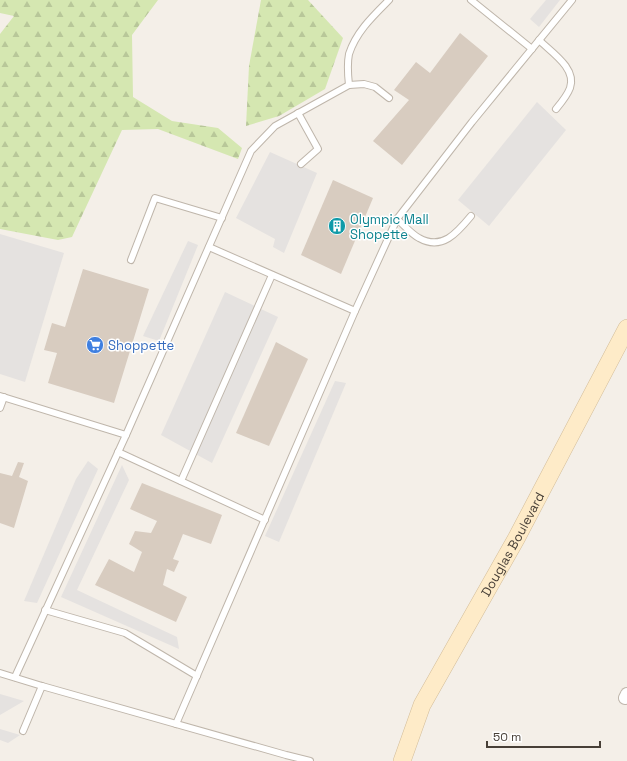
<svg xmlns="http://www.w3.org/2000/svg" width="627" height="761" font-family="'Space Grotesk',sans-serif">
	<defs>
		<pattern id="forest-firs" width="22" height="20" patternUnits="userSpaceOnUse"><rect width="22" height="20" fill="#d5e7b1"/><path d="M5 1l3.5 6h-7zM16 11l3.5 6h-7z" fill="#b8c799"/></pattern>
	</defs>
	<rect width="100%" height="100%" fill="#f4efe8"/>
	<!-- forest -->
	<g fill="url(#forest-firs)">
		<path d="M0,0H158L132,35L133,97L172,121L218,128L242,148L238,159L158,129L122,130L72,237L58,240L0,229V34L14,16L0,13Z"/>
		<path d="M261,0H308L343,38L325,89L279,116L246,126L249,66Z"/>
	</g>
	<!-- parking -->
	<g fill="#e5e2e0">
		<path d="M546,0H560L539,27L530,19Z"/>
		<path d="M537,102L566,130L489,226L458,200Z"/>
		<path d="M270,152L317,173L284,253L273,247L275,239L236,218Z"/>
		<path d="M0,234L64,253L25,382L0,374Z"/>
		<path d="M188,241L198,245L159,341L143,336Z"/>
		<path d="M225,292L278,317L212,463L161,435Z"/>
		<path d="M335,381L346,383L279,542L265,536Z"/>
		<path d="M88,461L98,469L37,603L24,601L76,479Z"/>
		<path d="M122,465L129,480L77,590L177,637L179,649L61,597Z"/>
		<path d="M0,694L24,701L0,715Z"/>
		<path d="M0,729L20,735L8,743L0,740Z"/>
	</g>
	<!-- building -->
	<g fill="#d8ccc0">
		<path d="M460,33L488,56L402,165L373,141L409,100L394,90L416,62L430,73Z"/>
		<path d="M333,180L373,198L341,274L301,255Z"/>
		<path d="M83,269L149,289L114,403L48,383L57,353L44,350L52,323L65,327Z"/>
		<path d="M276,342L308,359L269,446L236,433Z"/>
		<path d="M18,462L24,463L19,477L28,481L14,528L0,523V473L12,476Z"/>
		<path d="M142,483L222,515L211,544L183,534L173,559L179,561L174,572L167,569L163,585L187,597L176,622L95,585L109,559L134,572L142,552L129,544L135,531L151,533L157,521L130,509Z"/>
	</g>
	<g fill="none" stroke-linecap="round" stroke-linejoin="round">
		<defs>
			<g id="lane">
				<path d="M471,0L532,49"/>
				<path d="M539,40C551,52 577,68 570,88C567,96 561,103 556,109"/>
				<path d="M349,85C348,76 347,64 349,54C356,32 373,16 389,0"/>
				<path d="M298,113L318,149L301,164"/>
				<path d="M397,219C404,225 411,234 419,238C442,251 457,233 471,216"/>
				<path d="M209,247L355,311"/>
				<path d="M131,260L155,198L222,218"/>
				<path d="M0,396L126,435"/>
				<path d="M0,408L4,397"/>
				<path d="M118,452L265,520"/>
				<path d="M181,481L272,275"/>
				<path d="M45,610L125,633L197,676"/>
				<path d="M0,673L42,686L286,755L310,761"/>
				<path d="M15,677L126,435L251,151L275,126L349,85L364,84L375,87L389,98"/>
				<path d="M176,724L355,311L397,219L472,122L572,0"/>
				<path d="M23,731L42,686"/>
			</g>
			<path id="street" d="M625,698L627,694"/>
			<g id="secondary">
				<path id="s1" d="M402,761L422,705L516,539L627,328"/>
			</g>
		</defs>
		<!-- lane casing -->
		<use href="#lane" stroke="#bfb6ab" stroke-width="8"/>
		<!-- street casing -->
		<use href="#street" stroke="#bfb6ab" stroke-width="14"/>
		<!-- secondary casing -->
		<use href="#secondary" stroke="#d3bd99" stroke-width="18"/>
		<!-- lane -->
		<use href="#lane" stroke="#fff" stroke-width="6"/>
		<!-- street -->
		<use href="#street" stroke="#fff" stroke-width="12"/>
		<!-- secondary -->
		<use href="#secondary" stroke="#feebc8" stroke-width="17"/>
	</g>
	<!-- icons -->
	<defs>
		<symbol id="building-disc" viewBox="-11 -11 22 22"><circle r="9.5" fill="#0f9aa8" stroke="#fff"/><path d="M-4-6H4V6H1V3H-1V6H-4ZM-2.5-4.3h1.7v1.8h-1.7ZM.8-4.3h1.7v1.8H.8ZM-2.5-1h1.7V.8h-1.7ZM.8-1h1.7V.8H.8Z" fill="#fff"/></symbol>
		<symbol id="supermarket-disc" viewBox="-11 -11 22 22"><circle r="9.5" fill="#3f7fe0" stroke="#fff"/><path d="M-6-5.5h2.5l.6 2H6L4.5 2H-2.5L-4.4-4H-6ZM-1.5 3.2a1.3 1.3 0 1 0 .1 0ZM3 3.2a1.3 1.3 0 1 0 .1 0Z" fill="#fff"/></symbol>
	</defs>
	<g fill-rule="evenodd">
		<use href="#building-disc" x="327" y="216" width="20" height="20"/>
		<use href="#supermarket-disc" x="85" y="335" width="20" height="20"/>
	</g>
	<g text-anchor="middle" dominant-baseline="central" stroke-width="3" stroke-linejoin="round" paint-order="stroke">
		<!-- culture labels -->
		<g font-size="13" fill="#0d838f" stroke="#fff" text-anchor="start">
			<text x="350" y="219">Olympic Mall<tspan x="350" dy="15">Shopette</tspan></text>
		</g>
		<!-- shop labels -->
		<g font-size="13" fill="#366cbe" stroke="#fff" text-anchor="start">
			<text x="108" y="345">Shoppette</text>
		</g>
		<!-- street labels -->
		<g font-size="13" fill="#473f37" stroke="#fff">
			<text stroke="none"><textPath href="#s1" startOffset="244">Douglas Boulevard</textPath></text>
		</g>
	</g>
	<!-- scale -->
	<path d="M487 741v6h113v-6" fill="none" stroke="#473f37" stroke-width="2"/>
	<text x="493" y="741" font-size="12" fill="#473f37" stroke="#ffffff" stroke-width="3" paint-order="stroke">50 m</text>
</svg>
